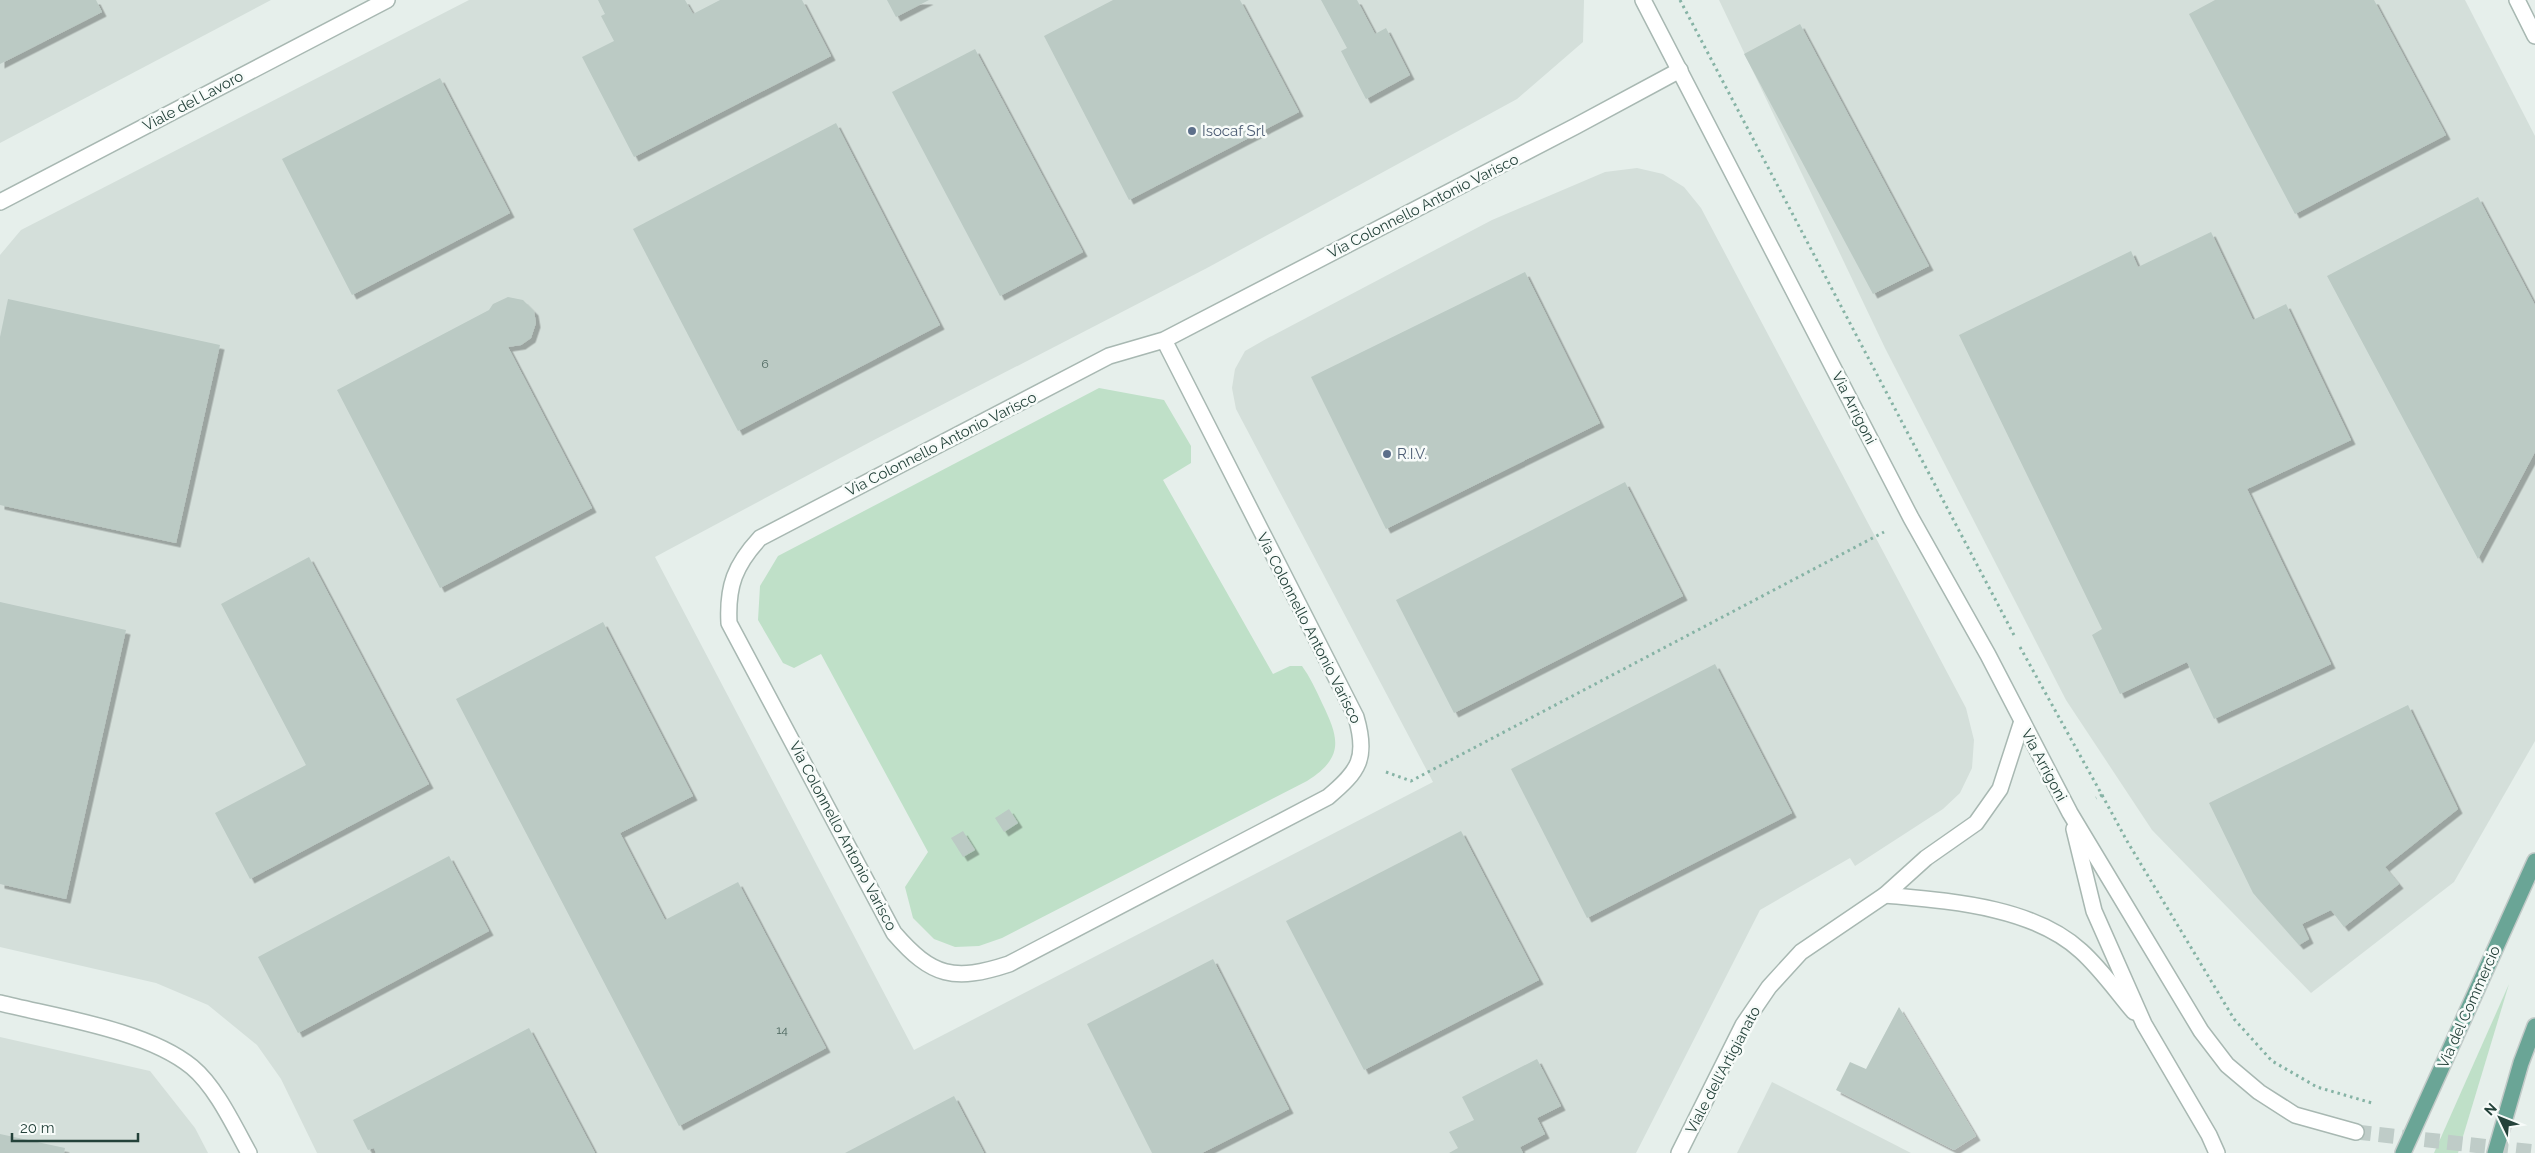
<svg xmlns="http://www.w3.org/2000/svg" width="2535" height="1153" font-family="Raleway,sans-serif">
	<defs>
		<filter id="shadow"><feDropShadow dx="4.5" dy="4.5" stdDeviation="0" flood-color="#0004"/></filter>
	</defs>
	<rect width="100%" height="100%" fill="#e6efeb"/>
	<!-- built -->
	<g fill="#d4dfda">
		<path d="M0,0H271L0,143Z"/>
		<path d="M469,0H1584L1583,42L1517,99L1207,268L872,441L655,557L914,1050L1433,782L1236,409L1232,388L1235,369L1245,351L1266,339L1492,220L1605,172L1637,168L1663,174L1684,187L1701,208L1966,708L1974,740L1972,768L1960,793L1943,809L1855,866L1850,858L1760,910L1636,1153H317L281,1079L257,1045L208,1005L156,983L0,947V255L21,230Z"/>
		<path d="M1719,0H2465L2535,136V741L2454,882L2311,993L2152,830L2066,700L1885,348Z"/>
		<path d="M0,1037L150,1071L195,1128L208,1153H0Z"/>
		<path d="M1772,1082L1911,1153H1737Z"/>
	</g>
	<!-- green -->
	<g fill="#bfe0c8">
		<path d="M1099,388L1164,400L1191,446V463L1163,480L1273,674L1290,666H1302C1310,677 1316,690 1322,703C1339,738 1345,757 1307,781L1002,938L979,946L955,947L934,939L913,918L905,887L928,852L821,654L794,668L783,663L758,620L760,586L778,556Z"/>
		<path d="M2509,984L2458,1153H2434Z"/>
	</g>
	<!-- building -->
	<g fill="#bbcac4" filter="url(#shadow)">
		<path d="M0,0H96L102,12L0,64Z"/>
		<path d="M598,0H685L693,14L720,0H802L831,56L634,157L582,57L614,41L601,16L605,14Z"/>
		<path d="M887,0H929L896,17Z"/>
		<path d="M1113,0H1240L1299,112L1129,200L1044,36Z"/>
		<path d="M1321,0H1357L1375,34L1386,28L1410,75L1366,99L1341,51L1347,48Z"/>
		<path d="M2215,0H2374L2446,135L2295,214L2189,14Z"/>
		<path d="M1800,24L1929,266L1873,294L1744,54Z"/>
		<path d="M975,49L1083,252L1000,296L892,92Z"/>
		<path d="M440,78L510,213L352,295L282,159Z"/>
		<path d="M836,123L940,325L738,431L633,229Z"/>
		<path d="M2478,197L2535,305V452L2478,559L2327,276Z"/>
		<path d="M2211,232L2253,320L2286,304L2351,440L2247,489L2331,664L2214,719L2187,662L2120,694L2092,635L2102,629L1959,335L2131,251L2138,267Z"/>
		<path d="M1525,272L1600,423L1386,529L1311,377Z"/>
		<path d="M508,297L523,300L534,311L536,323L531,338L521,345L508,347L592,508L440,588L337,390L489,310L493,304Z"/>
		<path d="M8,299L220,345L176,543L0,505V337Z"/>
		<path d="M1625,482L1683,596L1454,713L1396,600Z"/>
		<path d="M309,557L429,784L250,879L215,813L306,765L221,604Z"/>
		<path d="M0,602L126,630L66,899L0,884Z"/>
		<path d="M603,622L693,796L620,833L665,920L738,882L826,1048L679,1126L456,699Z"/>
		<path d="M1715,664L1792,813L1587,918L1511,769Z"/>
		<path d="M2408,705L2458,809L2385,867L2399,884L2344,927L2331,910L2302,924L2309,939L2299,945L2253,893L2209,803Z"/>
		<path d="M1009,809L1018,823L1004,832L995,818Z"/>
		<path d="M963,831L975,850L963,857L951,838Z"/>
		<path d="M1461,831L1539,980L1364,1070L1286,921Z"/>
		<path d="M449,856L489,931L298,1033L258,957Z"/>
		<path d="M1213,959L1289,1109L1202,1153H1152L1087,1024Z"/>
		<path d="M1899,1007L1976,1136L1954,1150L1836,1090L1850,1062L1866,1069Z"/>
		<path d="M529,1028L595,1153H376L374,1148L368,1150L353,1120Z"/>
		<path d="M1537,1059L1561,1106L1537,1118L1545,1134L1520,1147L1523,1153H1449L1458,1148L1449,1132L1474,1120L1462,1097Z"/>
		<path d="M954,1096L984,1153H845Z"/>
		<path d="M0,1134L65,1148L64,1153H0Z"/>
	</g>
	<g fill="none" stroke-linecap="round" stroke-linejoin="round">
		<!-- minor-tunnel -->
		<path stroke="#bfccc8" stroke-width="15" stroke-dasharray="15 8" stroke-linecap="butt" d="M2356,1132L2535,1152"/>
		<defs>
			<g id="minor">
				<path d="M1643,0L1911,518L1988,655L2070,813L2201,1031L2227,1065L2259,1092L2295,1115L2356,1132"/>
				<path d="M2517,0L2535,36"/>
				<path d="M0,202L387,0"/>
				<path d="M1164,340L1356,717C1368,758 1359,771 1328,797L1009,964C954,982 932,977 894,933L729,623C727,586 735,565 760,538L1109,356L1164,340L1576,126L1680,70"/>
				<path d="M2074,829L2094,911L2144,1024L2209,1135L2217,1153"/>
				<path d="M1885,895C1948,901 2032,906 2081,951C2101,969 2117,992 2134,1012"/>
				<path d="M0,1003C56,1017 147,1030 192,1067C216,1087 234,1126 249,1153"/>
				<path d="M1679,1153L1743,1025L1769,987L1801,952L1885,895L1926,858L1976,823L2000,789L2022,721"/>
			</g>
			<g id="major">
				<path d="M2403,1153L2535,861"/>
				<path d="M2495,1153L2521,1063L2535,1026"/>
			</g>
		</defs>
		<!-- minor casing -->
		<use href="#minor" stroke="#a8b8b2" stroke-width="18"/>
		<!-- major casing -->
		<use href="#major" stroke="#c2cac8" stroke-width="18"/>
		<!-- path -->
		<g stroke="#86b3a5" stroke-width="3" stroke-dasharray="2.5 4" stroke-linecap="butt">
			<path d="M1680,0L2015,637"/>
			<path d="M2020,647L2102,795L2096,798"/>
			<path d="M1386,772L1411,781L1884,532"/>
			<path d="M2102,795L2127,841L2234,1019L2272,1061L2317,1087L2372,1103"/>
		</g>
		<!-- minor -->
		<use href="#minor" stroke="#fff" stroke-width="15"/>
		<!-- major -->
		<use href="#major" stroke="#6aa596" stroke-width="15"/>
	</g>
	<!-- markers -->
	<g fill="#5c6f8a" stroke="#f7fbf9" stroke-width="2">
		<circle cx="1192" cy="131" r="5"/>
		<circle cx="1387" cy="454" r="5"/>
	</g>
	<g text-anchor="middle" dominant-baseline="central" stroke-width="5" stroke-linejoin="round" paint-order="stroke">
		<!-- number labels -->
		<g font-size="12" fill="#4a645c">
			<text x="765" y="364">6</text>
			<text x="782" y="1030">14</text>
		</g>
		<!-- street labels -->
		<g font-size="15" fill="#24423a" stroke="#f7fbf9">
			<text transform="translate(193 101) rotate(-28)">Viale del Lavoro</text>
			<text transform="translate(1423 206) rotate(-27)">Via Colonnello Antonio Varisco</text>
			<text transform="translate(1854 408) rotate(63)">Via Arrigoni</text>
			<text transform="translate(941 444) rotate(-27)">Via Colonnello Antonio Varisco</text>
			<text transform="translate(1309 628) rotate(63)">Via Colonnello Antonio Varisco</text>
			<text transform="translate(2044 765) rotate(62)">Via Arrigoni</text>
			<text transform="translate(843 836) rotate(62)">Via Colonnello Antonio Varisco</text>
			<text transform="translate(2469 1007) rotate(-66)">Via del Commercio</text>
			<text transform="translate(1723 1070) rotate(-62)">Viale dell'Artigianato</text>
		</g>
		<!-- service labels -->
		<g font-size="15" fill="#4e5e75" stroke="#f7fbf9" text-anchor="start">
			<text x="1202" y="131">Isocaf Srl</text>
			<text x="1397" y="454">R.I.V.</text>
		</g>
	</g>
	<!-- north arrow -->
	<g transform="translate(2500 1118) rotate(313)" stroke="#f7fbf9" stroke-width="4" paint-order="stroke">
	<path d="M0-4L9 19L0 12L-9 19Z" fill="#24423a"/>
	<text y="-8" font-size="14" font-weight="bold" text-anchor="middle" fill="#24423a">N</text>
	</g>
	<!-- scale -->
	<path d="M12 1133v8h126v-8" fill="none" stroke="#24423a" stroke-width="2.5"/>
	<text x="20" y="1133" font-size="15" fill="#24423a" stroke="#f7fbf9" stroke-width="4" paint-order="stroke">20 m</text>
</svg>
